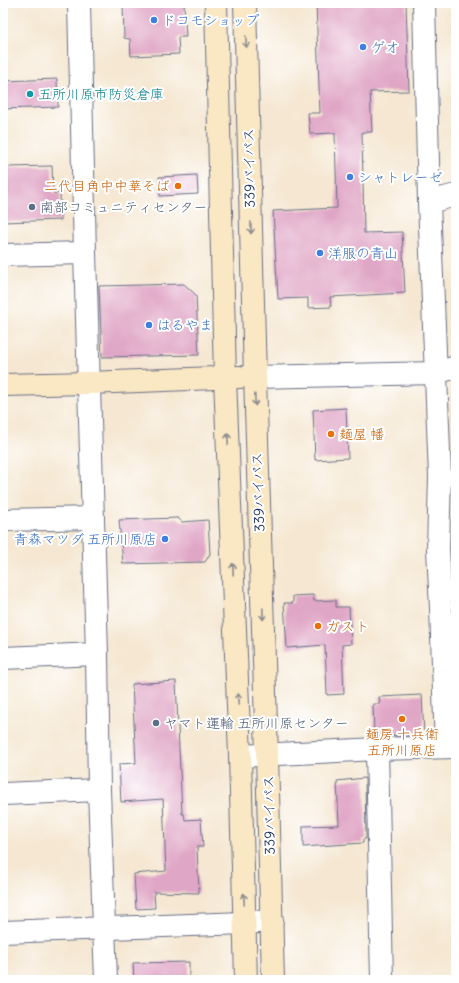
<svg xmlns="http://www.w3.org/2000/svg" width="459" height="983" font-family="Delius,'Klee One',sans-serif">
	<rect width="100%" height="100%" fill="#fff"/>
	<filter id="ink" filterUnits="userSpaceOnUse"><feTurbulence type="fractalNoise" baseFrequency=".025" numOctaves="2"/><feDisplacementMap in="SourceGraphic" scale="8" xChannelSelector="R" yChannelSelector="G"/><feConvolveMatrix kernelMatrix="1 2 1 2 8 2 1 2 1" color-interpolation-filters="sRGB"/></filter>
	<filter id="wash" filterUnits="userSpaceOnUse"><feTurbulence type="fractalNoise" baseFrequency=".012" numOctaves="4" result="noise"/><feDisplacementMap in="SourceGraphic" scale="16" xChannelSelector="R" yChannelSelector="G"/><feGaussianBlur stdDeviation="0.9" result="paint"/><feColorMatrix in="noise" values="0 0 0 0 0 0 0 0 0 0 0 0 0 0 0 0 0 1.4 0 .05"/><feComposite in="paint" operator="in"/></filter>
	<g filter="url(#wash)">
		<rect width="100%" height="100%" fill="#f5e7d1"/>
		<g id="blocks">
			<!-- building -->
			<g fill="#e0a6c6">
				<path d="M123,3H184L186,37H178L179,54L131,56L130,39L124,38Z"/>
				<path d="M316,3H406L409,91L370,92L372,132H362L364,233L402,232L405,293L330,297L331,307L308,308V298L278,299L273,211L337,208L335,133L310,134L308,113H320Z"/>
				<path d="M57,79L58,107L3,109V81Z"/>
				<path d="M52,166L53,193H60L61,220L3,222V192H8L7,167Z"/>
				<path d="M197,175L198,194L160,196L159,177Z"/>
				<path d="M184,284L196,295L199,355L102,357L99,286Z"/>
				<path d="M346,408L348,458L315,460L313,410Z"/>
				<path d="M178,518L182,522L208,520L210,554L205,562L123,564L119,520Z"/>
				<path d="M313,595L314,601L336,600V607H349L351,644L342,645L344,694L327,695L325,645L287,648L284,603H293V596Z"/>
				<path d="M176,681L182,814H184L185,820L201,819L203,847H197L199,893L154,892L155,908L136,909L134,874L166,871L163,799L121,802L119,764L136,763L132,684Z"/>
				<path d="M422,695L424,735L374,736L373,704H380L379,697Z"/>
				<path d="M365,778L366,839H363V843L303,847V826L339,825L337,781Z"/>
				<path d="M189,962V980H134L133,963Z"/>
			</g>
		</g>
	</g>
	<g filter="url(#ink)">
		<use href="#blocks" fill-opacity="0" stroke="#676f86" stroke-width="1"/>
		<g fill="none" stroke-linecap="round" stroke-linejoin="round">
			<defs>
				<g id="street">
					<path d="M79,3L85,253L97,654L99,790L106,980"/>
					<path d="M424,3L429,202L440,476L438,549L441,609L446,747"/>
					<path d="M429,202L456,195"/>
					<path d="M3,255L85,253"/>
					<path d="M255,377L436,373L456,367"/>
					<path d="M3,520L93,518"/>
					<path d="M3,658L97,654"/>
					<path d="M377,749L382,980"/>
					<path d="M240,756L377,749L456,747"/>
					<path d="M3,794L99,790"/>
					<path d="M3,932L244,923L272,921"/>
				</g>
				<g id="secondary">
					<path d="M216,3L225,378L240,756L246,980"/>
					<path d="M245,3L255,377L267,755L273,980"/>
					<path d="M3,385L89,383L240,377"/>
				</g>
			</defs>
			<!-- street casing -->
			<use href="#street" stroke="#676f86" stroke-width="24"/>
			<!-- secondary casing -->
			<use href="#secondary" stroke="#676f86" stroke-width="24"/>
			<!-- street -->
			<use href="#street" stroke="#fff" stroke-width="22"/>
			<!-- secondary -->
			<use href="#secondary" stroke="#fae7c3" stroke-width="22"/>
		</g>
		<!-- one-way arrows -->
		<defs><path id="oneway-shaft" d="M-6 0H5M1.5-3L5.5 0L1.5 3" fill="none" stroke-width="1.6" stroke-linecap="round" stroke-linejoin="round"/></defs>
		<g stroke="#8a8b90">
			<use href="#oneway-shaft" transform="translate(246 42) rotate(89)"/>
			<use href="#oneway-shaft" transform="translate(251 228) rotate(89)"/>
			<use href="#oneway-shaft" transform="translate(255 400) rotate(88)"/>
			<use href="#oneway-shaft" transform="translate(228 439) rotate(-92)"/>
			<use href="#oneway-shaft" transform="translate(233 569) rotate(-92)"/>
			<use href="#oneway-shaft" transform="translate(263 614) rotate(88)"/>
			<use href="#oneway-shaft" transform="translate(238 699) rotate(-92)"/>
			<use href="#oneway-shaft" transform="translate(244 899) rotate(-92)"/>
		</g>
	</g>
	<!-- markers -->
	<g fill="#3f7fe0" stroke="#fff" stroke-width="1.5">
		<circle cx="154" cy="20" r="4"/>
		<circle cx="363" cy="47" r="4"/>
		<circle cx="350" cy="177" r="4"/>
		<circle cx="320" cy="253" r="4"/>
		<circle cx="149" cy="325" r="4"/>
		<circle cx="165" cy="539" r="4"/>
	</g>
	<circle fill="#0f9aa8" stroke="#fff" stroke-width="1.5" cx="30" cy="94" r="4"/>
	<g fill="#e8710a" stroke="#fff" stroke-width="1.5">
		<circle cx="178" cy="186" r="4"/>
		<circle cx="331" cy="434" r="4"/>
		<circle cx="318" cy="626" r="4"/>
		<circle cx="402" cy="719" r="4"/>
	</g>
	<g fill="#5c6f8a" stroke="#fff" stroke-width="1.5">
		<circle cx="32" cy="207" r="4"/>
		<circle cx="156" cy="723" r="4"/>
	</g>
	<g text-anchor="middle" dominant-baseline="central" stroke-width="4" stroke-linejoin="round" paint-order="stroke">
		<!-- shop labels -->
		<g font-size="14" fill="#366cbe" stroke="#fff" text-anchor="start">
			<text x="162" y="20">ドコモショップ</text>
			<text x="371" y="47">ゲオ</text>
			<text x="358" y="177">シャトレーゼ</text>
			<text x="328" y="253">洋服の青山</text>
			<text x="157" y="325">はるやま</text>
			<text x="157" y="539" text-anchor="end">青森マツダ 五所川原店</text>
		</g>
		<!-- culture labels -->
		<g font-size="14" fill="#0d838f" stroke="#fff" text-anchor="start">
			<text x="38" y="94">五所川原市防災倉庫</text>
		</g>
		<!-- street labels -->
		<g font-size="14" fill="#1b2f5e" stroke="#fff">
			<text transform="translate(249 168) rotate(-91)">339バイパス</text>
			<text transform="translate(258 492) rotate(-92)">339バイパス</text>
			<text transform="translate(269 815) rotate(-91)">339バイパス</text>
		</g>
		<!-- food labels -->
		<g font-size="14" fill="#c56008" stroke="#fff" text-anchor="start">
			<text x="170" y="186" text-anchor="end">二代目角中中華そば</text>
			<text x="339" y="434">麺屋 幡</text>
			<text x="326" y="626">ガスト</text>
			<text x="402" y="734" text-anchor="middle">麺房 十兵衛<tspan x="402" dy="16">五所川原店</tspan></text>
		</g>
		<!-- service labels -->
		<g font-size="14" fill="#4e5e75" stroke="#fff" text-anchor="start">
			<text x="40" y="207">南部コミュニティセンター</text>
			<text x="164" y="723">ヤマト運輸 五所川原センター</text>
		</g>
	</g>
	<!-- margin -->
	<rect width="459" height="983" fill="none" stroke="#fff" stroke-width="16"/>
</svg>
